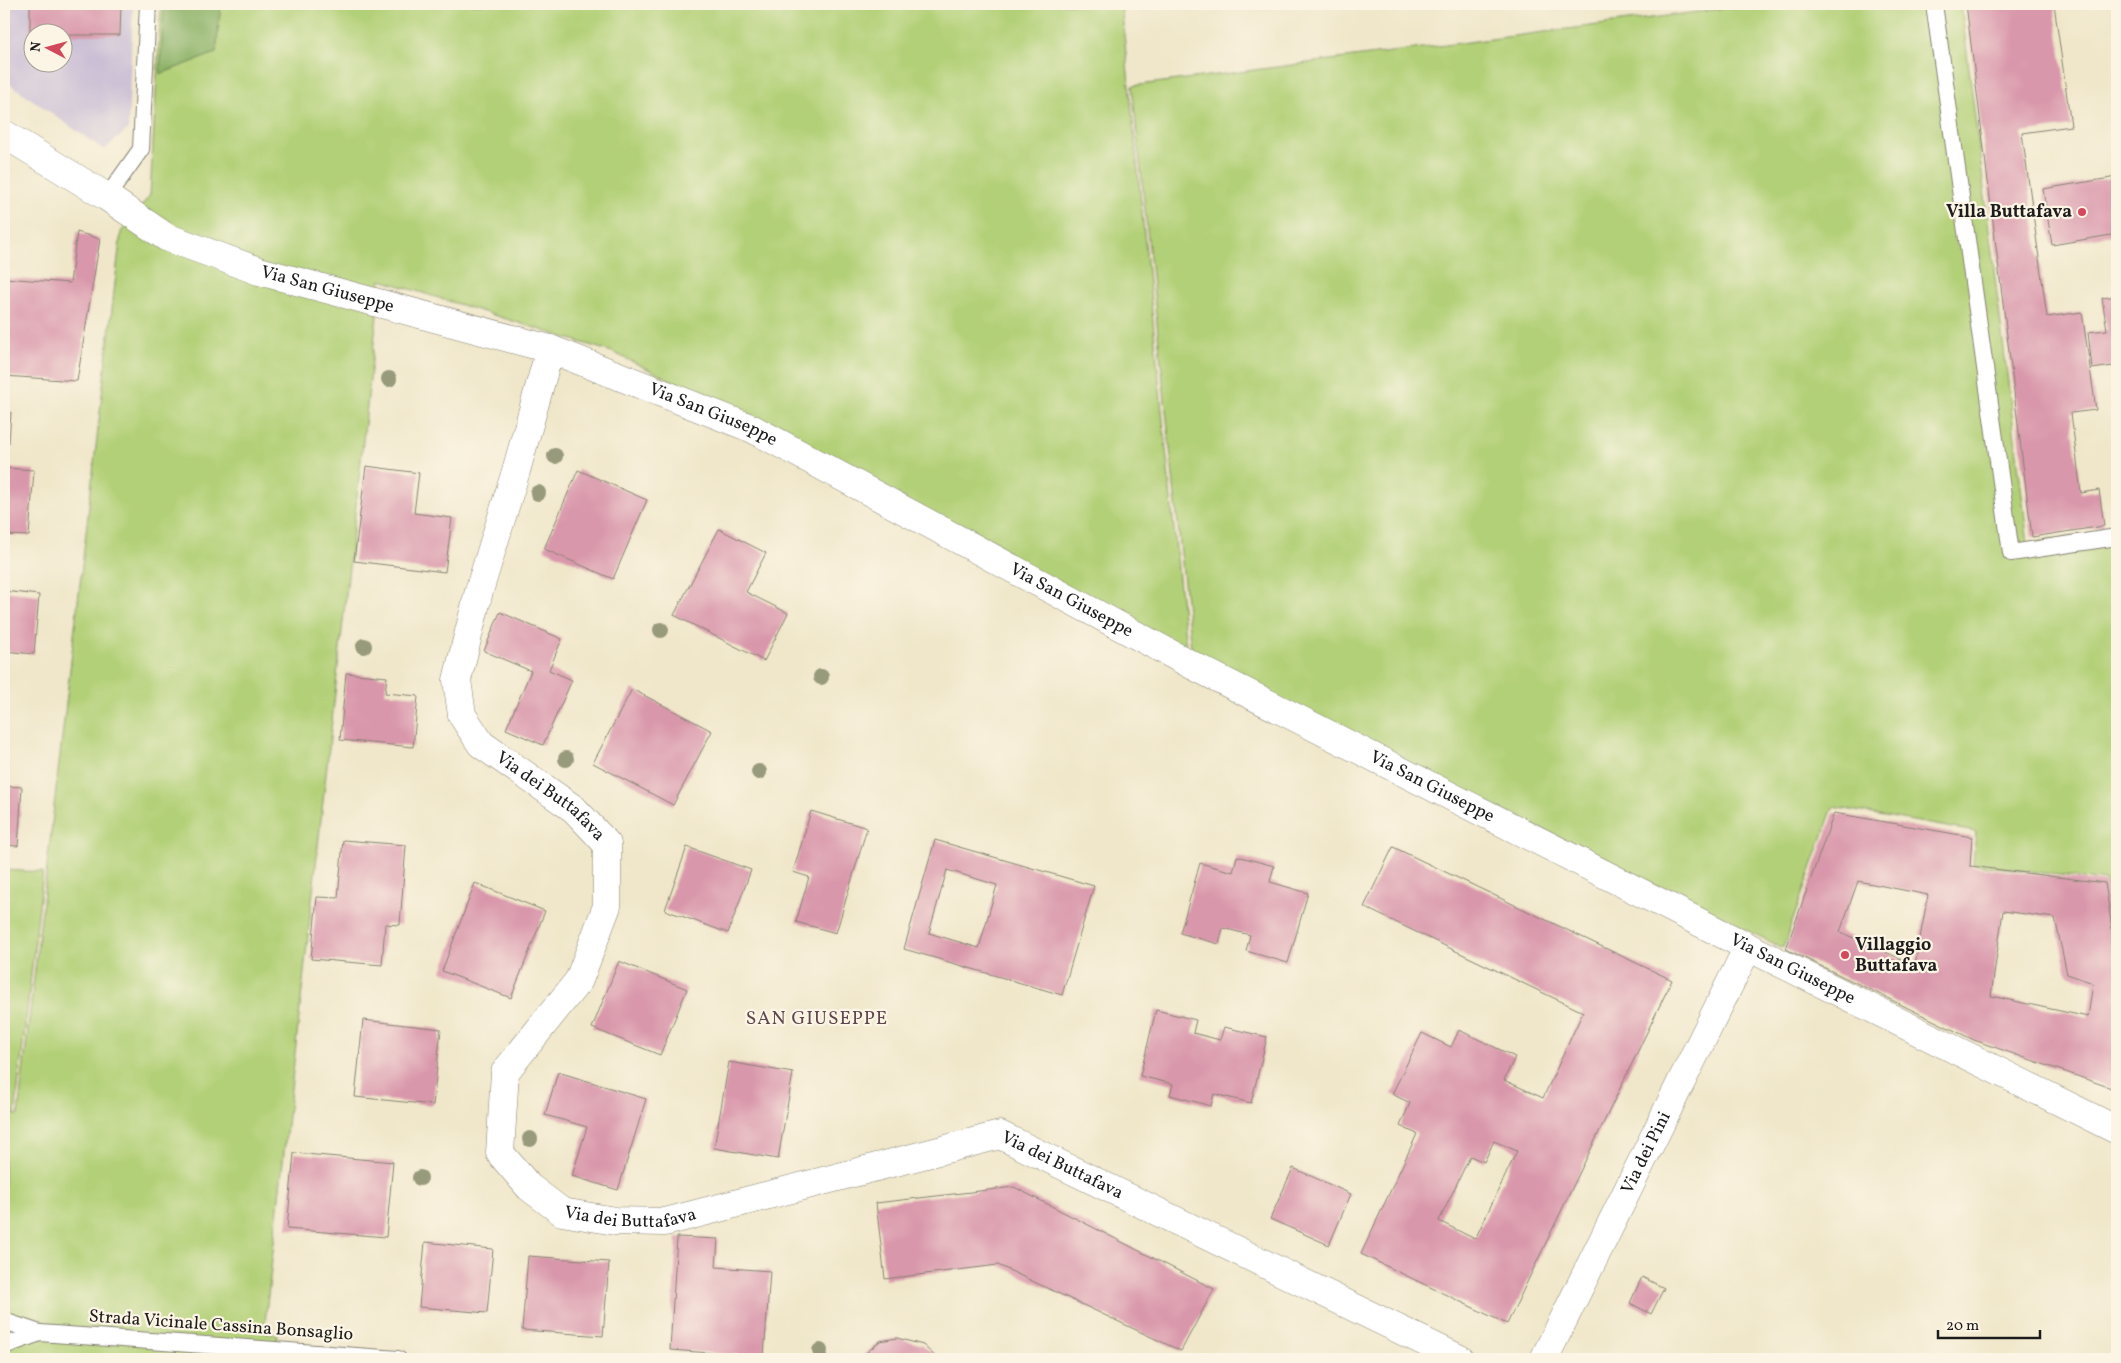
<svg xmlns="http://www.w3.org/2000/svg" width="2121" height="1363" font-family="Vollkorn,serif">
	<rect width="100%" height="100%" fill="#fcf5e5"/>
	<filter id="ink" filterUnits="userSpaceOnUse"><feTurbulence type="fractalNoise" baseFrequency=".02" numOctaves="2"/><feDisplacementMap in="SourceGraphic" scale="10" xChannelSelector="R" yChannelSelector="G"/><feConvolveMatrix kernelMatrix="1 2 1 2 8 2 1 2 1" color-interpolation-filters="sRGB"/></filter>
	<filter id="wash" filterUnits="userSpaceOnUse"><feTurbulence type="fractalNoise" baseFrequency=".0096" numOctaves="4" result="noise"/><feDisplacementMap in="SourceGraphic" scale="20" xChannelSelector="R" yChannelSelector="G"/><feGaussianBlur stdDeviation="1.12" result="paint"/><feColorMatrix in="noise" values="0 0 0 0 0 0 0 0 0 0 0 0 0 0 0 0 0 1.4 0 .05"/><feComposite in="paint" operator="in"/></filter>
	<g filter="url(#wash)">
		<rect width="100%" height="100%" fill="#f0e7ca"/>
		<!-- industrial -->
		<path fill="#cbbfd5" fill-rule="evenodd" d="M4,4H133L128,129L104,150L4,80ZM32,32H62V62H32Z"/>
		<!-- green -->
		<g fill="#b2d077" stroke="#67764a">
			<path d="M161,4H1121L1187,658L747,416L612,352L381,280L264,1332L277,1334V1359H4V1115H18L121,232L150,195Z"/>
			<path d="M1758,4H1961L2028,543L2117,530V950L2106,881L1973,864L1976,832L1833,807L1783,948L1192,658L1132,86Z"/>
			<path d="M4,870L43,872L15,1114L4,1113Z"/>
		</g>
		<!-- forest -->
		<path fill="#8db268" stroke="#546742" d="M164,4H221L216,53L160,74Z"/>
		<g id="blocks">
			<!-- building -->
			<g fill="#d997ab" fill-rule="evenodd">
				<path d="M30,4H121L120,35H62V32H32L30,34Z"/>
				<path d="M1966,4H2054L2071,126L2022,133L2047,317L2082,312L2096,410L2071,413L2081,493L2099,490L2104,526L2032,537Z"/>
				<path d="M2117,177V234L2052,245L2043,189Z"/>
				<path d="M77,232L100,239L77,381L4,376V278L70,283Z"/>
				<path d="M2117,296V387H2116L2113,366L2092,369L2088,332L2107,330L2102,298Z"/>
				<path d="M4,412H11L9,443L4,442Z"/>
				<path d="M366,466L419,473L414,513L452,518L445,572L354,561Z"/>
				<path d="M4,468L34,470L29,536L4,535Z"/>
				<path d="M578,470L647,500L613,579L544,549Z"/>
				<path d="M719,529L766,553L746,592L788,613L764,661L674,615Z"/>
				<path d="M4,591L39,595L34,654L4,651Z"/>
				<path d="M500,612L562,639L549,670L572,680L543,745L506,729L531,671L484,651Z"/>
				<path d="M346,673L387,677L385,693L418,696L413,747L340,740Z"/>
				<path d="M632,689L712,731L673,805L593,763Z"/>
				<path d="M4,786L22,787L18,846L4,845Z"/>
				<path d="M811,811L867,828L836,933L796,922L809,877L793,872Z"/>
				<path d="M1834,813L1972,837L1970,866L2105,883L2117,960V1090L1974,1040L1786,949ZM1858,881L1928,895L1915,965L1840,932ZM2003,911L2055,918L2067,974L2093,983L2088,1017L1991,996Z"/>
				<path d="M343,840L406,845L400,925L385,924L382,965L311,959L317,897L338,898Z"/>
				<path d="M935,840L1094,886L1062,995L904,949ZM947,870L997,885L979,948L929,933Z"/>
				<path d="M687,847L751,870L728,933L665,910Z"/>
				<path d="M1393,847L1672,980L1507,1324L1361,1254L1417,1134L1400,1126L1410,1103L1392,1094L1422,1033L1451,1047L1459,1030L1515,1057L1504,1080L1543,1098L1583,1012L1364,907ZM1494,1141L1517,1151L1475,1239L1439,1221L1470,1156L1484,1162Z"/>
				<path d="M1237,856L1274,866L1270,882L1308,893L1288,963L1246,951L1250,935L1223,928L1219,944L1180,933L1200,863L1233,872Z"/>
				<path d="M475,883L545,911L511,998L442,971Z"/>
				<path d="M619,961L687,989L660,1055L592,1028Z"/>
				<path d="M1156,1010L1196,1020L1193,1033L1220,1040L1224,1027L1267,1037L1251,1103L1214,1094L1211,1106L1170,1095L1173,1084L1140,1076Z"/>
				<path d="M363,1020L441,1029L433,1105L355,1097Z"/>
				<path d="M729,1062L793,1073L778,1159L714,1148Z"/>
				<path d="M558,1072L646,1099L618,1190L572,1176L587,1127L545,1115Z"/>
				<path d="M294,1153L393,1162L386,1237L287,1229Z"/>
				<path d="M1293,1168L1351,1194L1329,1245L1270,1219Z"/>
				<path d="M1014,1187L1214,1289L1181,1351L998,1265L885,1279L876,1203Z"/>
				<path d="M677,1237L718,1239L716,1267L770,1271L764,1357L670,1350Z"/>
				<path d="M425,1242L493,1249L487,1313L419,1307Z"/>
				<path d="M528,1256L609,1262L603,1336L522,1330Z"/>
				<path d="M1642,1277L1664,1288L1651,1314L1630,1303Z"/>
				<path d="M897,1338L923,1345L938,1359H859L880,1341Z"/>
			</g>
		</g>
	</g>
	<g filter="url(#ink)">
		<use href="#blocks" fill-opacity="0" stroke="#868273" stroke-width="1"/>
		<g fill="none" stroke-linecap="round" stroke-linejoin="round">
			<defs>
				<g id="lane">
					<path d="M1934,4L2011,553L2117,537"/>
					<path d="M107,197L141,149L148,4"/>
					<path d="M4,1321L40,1333"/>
					<path d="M4,1346L40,1333L398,1359"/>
				</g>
				<g id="street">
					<path id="s1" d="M4,134L107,197L166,237L259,271L550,349L753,429L1188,663L1748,947L2117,1130"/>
					<path id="s2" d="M550,349L516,471L479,591L457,680L462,715L481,744L574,809L607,844V906L579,980L505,1072L500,1153L529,1187L562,1212L615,1221L665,1222L1000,1135L1460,1359"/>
					<path id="s3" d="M1544,1359L1748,947"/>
				</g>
			</defs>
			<!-- lane casing -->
			<use href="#lane" stroke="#868273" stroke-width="18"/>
			<!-- street casing -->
			<use href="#street" stroke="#868273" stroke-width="29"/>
			<!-- lane -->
			<use href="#lane" stroke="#fff" stroke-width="16"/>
			<!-- street -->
			<use href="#street" stroke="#fff" stroke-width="28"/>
		</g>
		<!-- trees -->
		<g fill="#989a7c">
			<circle cx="389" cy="379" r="8"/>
			<circle cx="555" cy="456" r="8"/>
			<circle cx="538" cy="493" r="8"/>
			<circle cx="661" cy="630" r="8"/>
			<circle cx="364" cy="646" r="8"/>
			<circle cx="821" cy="677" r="8"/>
			<circle cx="566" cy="759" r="8"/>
			<circle cx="759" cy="772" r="8"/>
			<circle cx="530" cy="1139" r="8"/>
			<circle cx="420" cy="1178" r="8"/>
			<circle cx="820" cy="1351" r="8"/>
		</g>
	</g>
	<!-- markers -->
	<g fill="#d1495b" stroke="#fcf5e5" stroke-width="2">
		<circle cx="2082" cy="212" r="5"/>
		<circle cx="1845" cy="955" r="5"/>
	</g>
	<g text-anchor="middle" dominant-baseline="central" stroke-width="4.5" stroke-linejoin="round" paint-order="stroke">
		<!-- poi labels -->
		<g font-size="18" font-weight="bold" fill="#1c1c1c" stroke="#fcf5e5" text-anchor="end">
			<text x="2072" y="212">Villa Buttafava</text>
			<text x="1855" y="945" text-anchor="start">Villaggio<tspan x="1855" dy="21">Buttafava</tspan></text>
		</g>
		<!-- street labels -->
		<g font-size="18" fill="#1c1c1c" stroke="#fcf5e5">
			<text stroke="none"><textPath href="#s1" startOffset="362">Via San Giuseppe</textPath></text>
			<text stroke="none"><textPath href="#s1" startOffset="768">Via San Giuseppe</textPath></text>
			<text stroke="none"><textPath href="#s1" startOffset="1172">Via San Giuseppe</textPath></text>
			<text stroke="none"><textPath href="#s1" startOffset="1578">Via San Giuseppe</textPath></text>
			<text stroke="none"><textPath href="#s2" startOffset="501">Via dei Buttafava</textPath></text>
			<text stroke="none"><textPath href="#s1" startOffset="1982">Via San Giuseppe</textPath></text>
			<text stroke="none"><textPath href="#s3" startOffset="230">Via dei Pini</textPath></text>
			<text stroke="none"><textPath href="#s2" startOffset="1521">Via dei Buttafava</textPath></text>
			<text stroke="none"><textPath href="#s2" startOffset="1071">Via dei Buttafava</textPath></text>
			<text transform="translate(221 1326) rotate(4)">Strada Vicinale Cassina Bonsaglio</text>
		</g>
		<!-- neighbourhood labels -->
		<g font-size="19" letter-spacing="1" fill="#5e474e" stroke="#fcf5e5">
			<text x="817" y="1019">SAN GIUSEPPE</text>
		</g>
	</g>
	<!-- margin -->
	<rect width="2121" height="1363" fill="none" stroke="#fcf5e5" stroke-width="20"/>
	<!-- north arrow -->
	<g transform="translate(48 48) rotate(276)"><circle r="24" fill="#fcf5e5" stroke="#a29e95"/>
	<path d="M0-4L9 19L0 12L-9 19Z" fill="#d1495b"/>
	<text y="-8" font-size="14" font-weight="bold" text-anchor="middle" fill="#1c1c1c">N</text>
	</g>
	<!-- scale -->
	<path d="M1938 1330v8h102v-8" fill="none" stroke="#1c1c1c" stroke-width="2.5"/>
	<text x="1946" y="1330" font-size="15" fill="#1c1c1c" stroke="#fcf5e5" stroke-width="4" paint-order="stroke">20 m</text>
</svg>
